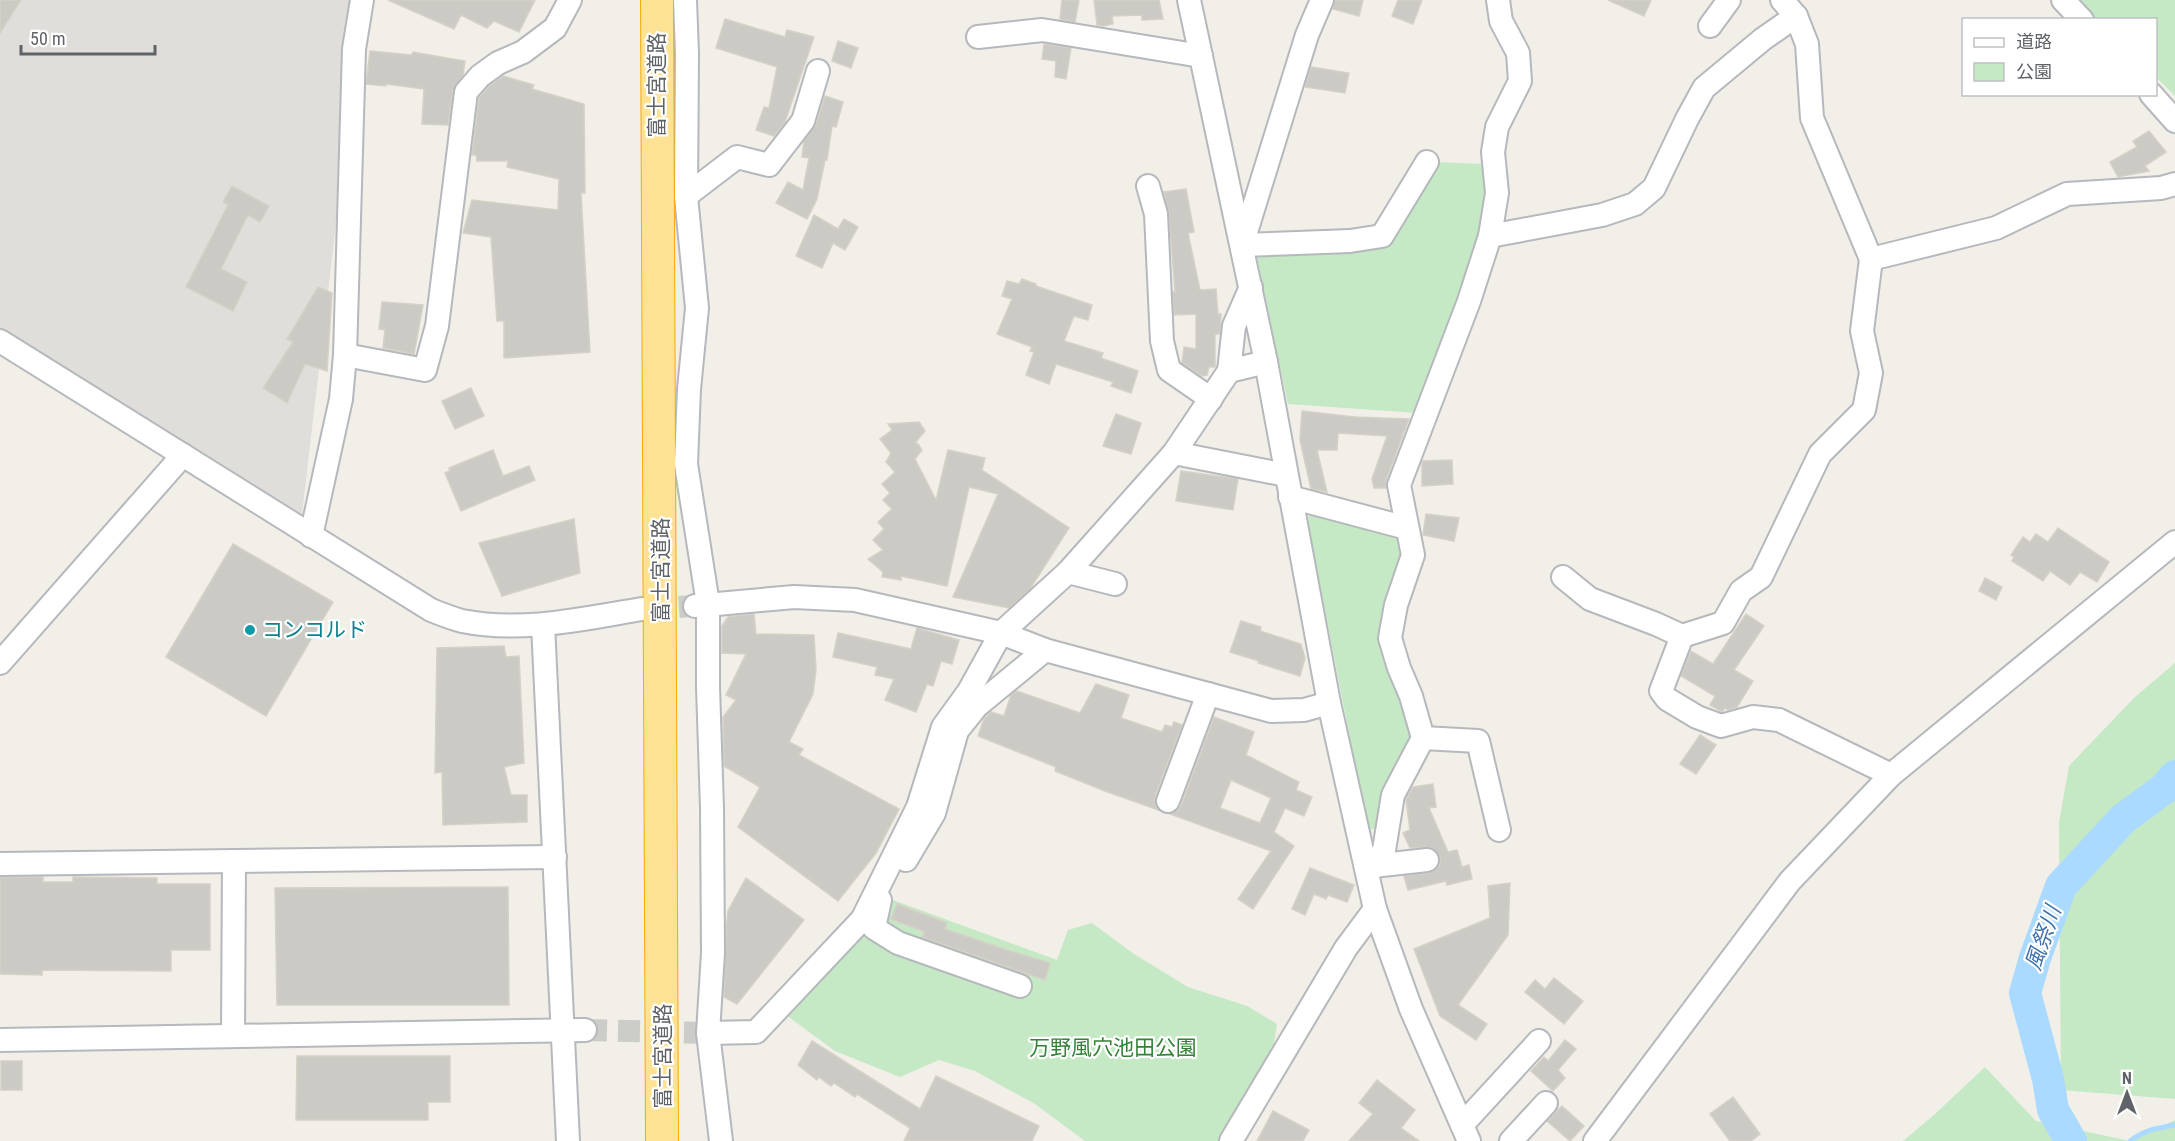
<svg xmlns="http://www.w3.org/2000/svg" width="2175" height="1141" font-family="'Roboto Condensed','Noto Sans JP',sans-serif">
	<rect width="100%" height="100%" fill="#f1efe8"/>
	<!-- industrial -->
	<path fill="#e0deda" d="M0,0H351L339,198L302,514L0,331Z"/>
	<!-- green -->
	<g fill="#c5e8c5">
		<path d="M2075,0H2175V96L2156,77V20L2096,19Z"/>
		<path d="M1435,162L1486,164L1488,197L1484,234L1417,413L1288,404L1256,253L1350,251L1385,247Z"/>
		<path d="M1309,511L1397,534L1403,553L1386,605L1414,738L1378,828L1368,830L1308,524Z"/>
		<path d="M2175,663V1099L2061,1090L2059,823L2069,766L2134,698Z"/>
		<path d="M890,899L1057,960L1068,930L1092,923L1134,954L1188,987L1247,1006L1277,1024L1271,1062L1218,1141H1085L1035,1104L975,1071L939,1060L900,1077L835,1051L782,1012Z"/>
		<path d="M1985,1067L2036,1121L2130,1141L2175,1120V1141H1903L1934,1115Z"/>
	</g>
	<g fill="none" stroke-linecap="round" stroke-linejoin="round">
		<!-- stream -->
		<path stroke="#aadaff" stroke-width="5" d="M2130,1141C2144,1130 2157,1128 2175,1125"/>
		<!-- river -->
		<path stroke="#aadaff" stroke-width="32" d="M2071,1141L2053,1110L2048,1079L2025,993L2035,958L2061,886L2123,819L2165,788L2175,776"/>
	</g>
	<!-- building -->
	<g fill="#cccac5" stroke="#d6d1c6" stroke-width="1.5" fill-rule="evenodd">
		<path d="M0,0H21L0,33Z"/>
		<path d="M388,0H535L519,32L494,21L487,28L461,15L454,29Z"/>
		<path d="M1062,0H1079L1075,22L1060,19Z"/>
		<path d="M1094,0H1159L1163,19L1142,20V15L1112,16L1113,24L1103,26L1097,25Z"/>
		<path d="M1335,0H1363L1359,16L1333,9Z"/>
		<path d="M1398,0H1422L1413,24L1392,16Z"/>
		<path d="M1608,0H1651L1644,16Z"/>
		<path d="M725,19L785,37L787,30L814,37L785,122L774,136L756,130L764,107L769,108L777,67L716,48Z"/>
		<path d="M838,41L858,48L851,68L832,61Z"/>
		<path d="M1044,44L1071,48L1066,79L1055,77L1056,61L1042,59Z"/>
		<path d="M370,51L412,55L413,52L465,61L463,75L453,90L448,125L422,124L424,89L386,84V86L366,84Z"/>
		<path d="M1311,67L1349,73L1345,93L1305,87Z"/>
		<path d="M503,76L534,85L532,89L584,104L585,193H581L590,352L504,358V321H497L491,237L463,233L472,200L558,210L559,179L507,167L508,161H477L476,155H472L479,98L489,86Z"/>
		<path d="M825,96L843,102L836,127L832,126L827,160H825L817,199L807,219L776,203L788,182L803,190L809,158L802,157L804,141L816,125Z"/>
		<path d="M2149,131L2166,152L2145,166L2149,171L2118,177L2110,162L2137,147L2133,141Z"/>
		<path d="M232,186L269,206L260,222L248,215L221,269L247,282L233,311L186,287L228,205L223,202Z"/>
		<path d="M1186,189L1194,232L1188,233L1200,290L1216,289L1218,314H1221L1220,334H1215V367H1209L1207,375L1202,376L1182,363L1184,347L1196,349V314L1174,315L1173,292H1175L1169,213L1164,192Z"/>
		<path d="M814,215L838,229L844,219L858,227L845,250L833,243L822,268L796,256Z"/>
		<path d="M1022,279L1036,284V286L1092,305L1088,320L1074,316L1064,341L1103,353L1101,358L1138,371L1131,393L1111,386L1113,382L1056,364L1049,384L1026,375L1034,352L1030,351L1032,347L997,334L1012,299L1002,296L1007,281L1019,284Z"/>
		<path d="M318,287L332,293L327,371L305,364L287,403L263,388L293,342L287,339Z"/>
		<path d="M382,302L423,305L414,354L383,348L385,330L379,329Z"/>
		<path d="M471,388L484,416L455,429L442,401Z"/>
		<path d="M1302,411L1355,417L1409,419L1386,480V488H1374L1372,479L1387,436L1338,433L1337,450H1317L1327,492L1311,489L1300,440Z"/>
		<path d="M1116,414L1141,423L1131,454L1103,446Z"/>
		<path d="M919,422L925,431L915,443L918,444L922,450L915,459L936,500L948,450L985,458L982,470L1069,528L1030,589L1009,608L953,597L998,494L969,487L947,586L901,576V580L882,577L883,572L868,559L883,550L873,540L884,529L878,522L892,509L883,500L890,493L882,484L895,472L886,462L891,453L880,439L892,430L888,424Z"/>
		<path d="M493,450L503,476L529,466L535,480L461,511L445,473L450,471L449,468Z"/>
		<path d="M1452,460L1453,484L1422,486V461Z"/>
		<path d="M1181,471L1238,479L1233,510L1176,501Z"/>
		<path d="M1426,514L1459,518L1454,541L1423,535Z"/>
		<path d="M574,519L580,573L502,596L479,543Z"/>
		<path d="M2058,528L2109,562L2097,582L2080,572L2070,585L2050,571L2043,581L2012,561L2014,557L2011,555L2023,537L2030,542L2036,534L2048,542Z"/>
		<path d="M233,544L333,602L266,716L166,657Z"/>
		<path d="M1985,578L2002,587L1996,600L1979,591Z"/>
		<path d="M754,614L756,634L814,635L816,670L813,694L789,742L803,749L799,755L899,809L876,853L838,901L738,827L760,787L724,766L723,717L736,700L726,695L746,654L722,653V626L728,617Z"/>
		<path d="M1746,614L1764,626L1734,670L1753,681L1737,707L1728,710L1725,708L1722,712L1710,705L1715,696L1681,676L1691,651L1713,664Z"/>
		<path d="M1241,621L1261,627L1260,631L1301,644L1305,658L1300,676L1258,663L1259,661L1230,652Z"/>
		<path d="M917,628L959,640L952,664L941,661L933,686L927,684L916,712L885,700L894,679L875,675L877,667L833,657L838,633L911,649Z"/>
		<path d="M504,646L506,657L519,656L524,763L504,767L511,795H527V822L443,825L442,772L435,773L437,648Z"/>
		<path d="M1096,684L1129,695L1121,718L1162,732L1165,725L1172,727L1174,722L1182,725L1155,796V804L1158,810L1105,791L1055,771L1056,767L978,736L984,719L991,712L1004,716L1011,695L1017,691L1080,713Z"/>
		<path d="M1214,717L1254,732L1246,755L1299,782L1296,790L1312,797L1304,816L1285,808L1274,832L1294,846L1253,909L1238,899L1271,851L1170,814L1177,811L1181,806ZM1231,780L1271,798L1260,823L1220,808Z"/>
		<path d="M1700,735L1716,745L1696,774L1680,764Z"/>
		<path d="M1433,784L1436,807L1429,808L1448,852L1457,850L1462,867L1469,865L1472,879L1447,885L1446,881L1408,890L1404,876L1429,873L1435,870L1440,865V858L1437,852L1426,847L1410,848L1403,833L1410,830L1406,800L1413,787Z"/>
		<path d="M1310,868L1354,885L1347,902L1328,895L1326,899L1314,894L1305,915L1292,909Z"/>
		<path d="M0,877H43V882H73V877L157,878V884H210V950H171V971L42,970V975L0,974Z"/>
		<path d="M746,878L804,920L737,1004L724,997L726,930L728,911Z"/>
		<path d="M1510,883L1508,935L1458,1005L1487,1024L1476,1040L1440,1016L1414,949L1490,918L1488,886Z"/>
		<path d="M508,887L509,1005H277L275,888Z"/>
		<path d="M897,904L947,923L945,929L1007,950L1050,963L1045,980L922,937L925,932L891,919Z"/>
		<path d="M1554,978L1583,1001L1564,1024L1525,992L1535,980L1545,989Z"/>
		<path d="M1565,1040L1576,1049L1558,1070L1565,1078L1553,1091L1531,1071L1544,1057L1548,1061Z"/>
		<path d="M812,1041L920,1109L936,1076L1039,1126L1032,1141H904L910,1128L857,1094L855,1097L834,1083L831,1086L819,1077L817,1080L798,1065Z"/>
		<path d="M297,1056H450V1102H428V1120H296Z"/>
		<rect x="1" y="1061" width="21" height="29"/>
		<path d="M1377,1080L1415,1110L1401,1128L1419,1141H1349L1373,1114L1359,1103Z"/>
		<path d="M1733,1097L1760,1134L1751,1141H1730L1710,1114Z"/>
		<path d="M1562,1106L1584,1126L1570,1141L1547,1121Z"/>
		<path d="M1273,1111L1309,1130L1303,1141H1257Z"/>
	</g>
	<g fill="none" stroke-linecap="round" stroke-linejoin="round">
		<!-- minor-tunnel -->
		<g stroke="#ccccc8" stroke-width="22" stroke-dasharray="22 11" stroke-linecap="butt">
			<path d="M646,609L693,606"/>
			<path d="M585,1030L708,1033"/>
		</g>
		<defs>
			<g id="minor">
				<path d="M685,0L687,53L686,196L697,308L689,389L686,464L708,604V687L712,808L713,953L708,1033L721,1141"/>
				<path d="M1189,0L1266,362L1329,703L1375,909L1411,1009L1469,1141"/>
				<path d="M1322,0L1307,35L1242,245L1350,241L1382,236L1427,162"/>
				<path d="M1782,0L1796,16L1807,44L1812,118L1871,259L1996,228L2067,194L2161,188L2175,184"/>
				<path d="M2063,0L2082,20"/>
				<path d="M1710,26L1729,0"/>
				<path d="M978,37L1042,30L1201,56"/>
				<path d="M2151,94L2175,121"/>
				<path d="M1148,186L1156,214L1162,341L1169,370L1211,399"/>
				<path d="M686,196L737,157L769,165L803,121L818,71"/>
				<path d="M1490,236L1497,193L1493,152L1497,127L1520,81L1518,53L1501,21L1498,0"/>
				<path d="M0,341L431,610C441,614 451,618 462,621C522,633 582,619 642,609"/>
				<path d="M345,355L425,370L437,326L466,92L480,76L498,63L523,52L555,28L570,0"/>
				<path d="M1229,371L1234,326L1251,287"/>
				<path d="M1174,453L1286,475"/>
				<path d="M1290,497L1407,528"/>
				<path d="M311,536L341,399L345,355L354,49L362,0"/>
				<path d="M1068,572L1115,584"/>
				<path d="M1563,577L1590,599L1656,624L1682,636L1723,623L1741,591L1761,577L1820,454L1864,410L1871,373L1862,331L1871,259"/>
				<path d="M695,606L794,597L855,600L1001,633L1045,650L1271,711L1304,710L1329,703"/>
				<path d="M543,625L568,1141"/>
				<path d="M1682,636L1661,691L1667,699L1697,717L1721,726L1753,717L1779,720L1891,775"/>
				<path d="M0,663L183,455"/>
				<path d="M1423,738L1478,741L1499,830"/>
				<path d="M1168,801L1208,694"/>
				<path d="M906,860L934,813L957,731L977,706L1045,650"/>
				<path d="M0,864L555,857"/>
				<path d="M1373,866L1427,860"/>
				<path d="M1368,874L1384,850L1393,795L1423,738L1411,696L1399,668L1390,638L1396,605L1413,555L1399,485L1469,301L1490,236L1602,215L1635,204L1654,188L1687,119L1704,88L1763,39L1796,16"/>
				<path d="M880,900L874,928L898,943L1020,986"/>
				<path d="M862,920L918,807L943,727L969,691L1001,633L1068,572L1174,453L1229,371L1266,362"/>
				<path d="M708,1033L756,1032L872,909"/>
				<path d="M233,1036L234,861"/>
				<path d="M0,1040L585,1030"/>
				<path d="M1462,1125L1539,1041"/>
				<path d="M1231,1141L1346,948L1375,909"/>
				<path d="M1511,1141L1546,1103"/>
				<path d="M1595,1141L1790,881L1891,775L2175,542"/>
			</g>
			<path id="highway" d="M657,0L662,1141"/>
		</defs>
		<!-- minor casing -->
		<use href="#minor" stroke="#b5b8bc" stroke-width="26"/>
		<!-- highway casing -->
		<use href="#highway" stroke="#f9ab00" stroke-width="34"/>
		<!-- minor -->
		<use href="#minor" stroke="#fff" stroke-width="22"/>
		<!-- highway -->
		<use href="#highway" stroke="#fde293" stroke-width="32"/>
	</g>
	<!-- markers -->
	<circle fill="#0f9aa8" stroke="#fff" stroke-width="2" cx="250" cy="630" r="6"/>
	<g text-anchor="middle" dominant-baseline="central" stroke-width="4.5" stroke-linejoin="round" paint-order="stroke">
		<!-- street labels -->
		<g font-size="21" fill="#5f6368" stroke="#fff">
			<text transform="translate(657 85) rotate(-90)">富士宮道路</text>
			<text transform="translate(661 570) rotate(-90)">富士宮道路</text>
			<text transform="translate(663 1056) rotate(-90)">富士宮道路</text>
		</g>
		<!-- culture labels -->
		<g font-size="21" fill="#0d838f" stroke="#fff" text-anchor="start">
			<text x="262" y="630">コンコルド</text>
		</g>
		<!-- park labels -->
		<g font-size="21" fill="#348238" stroke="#fff">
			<text x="1113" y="1048">万野風穴池田公園</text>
		</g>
		<!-- water labels -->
		<g font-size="22" font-style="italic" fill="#4174aa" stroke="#fff">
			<text transform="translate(2043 938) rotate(-71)">風祭川</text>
		</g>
	</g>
	<!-- legend -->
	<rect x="1962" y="18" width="195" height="78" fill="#ffffff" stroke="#bfc1c3" stroke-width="1.5"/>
	<rect x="1974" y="38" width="30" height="9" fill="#ffffff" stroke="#bfc1c3" stroke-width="1.5"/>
	<text x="2016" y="48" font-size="18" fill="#5f6368">道路</text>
	<rect x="1974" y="63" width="30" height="18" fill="#c5e8c5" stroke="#bfc1c3" stroke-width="1.5"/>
	<text x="2016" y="78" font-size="18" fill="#5f6368">公園</text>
	<!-- north arrow -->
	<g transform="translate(2127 1093)" stroke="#ffffff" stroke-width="4.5" paint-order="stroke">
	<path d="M0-4.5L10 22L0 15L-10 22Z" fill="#5f6368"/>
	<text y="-9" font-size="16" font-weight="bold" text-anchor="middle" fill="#5f6368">N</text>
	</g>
	<!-- scale -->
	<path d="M21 45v9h134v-9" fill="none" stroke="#5f6368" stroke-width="3"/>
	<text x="30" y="45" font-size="18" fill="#5f6368" stroke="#ffffff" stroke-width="4.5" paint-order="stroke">50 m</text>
</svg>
